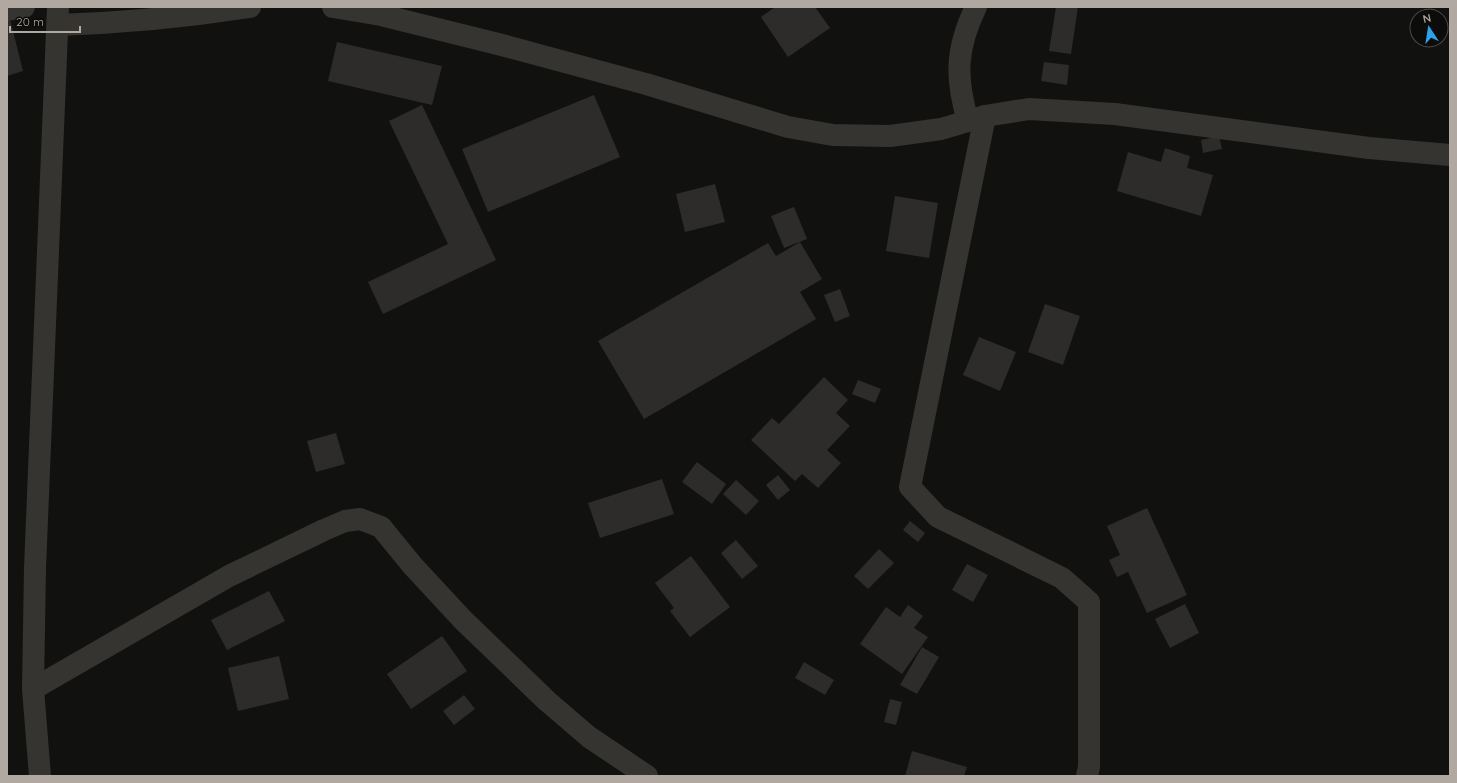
<svg xmlns="http://www.w3.org/2000/svg" width="1457" height="783" font-family="Quicksand,sans-serif">
	<rect width="100%" height="100%" fill="#111110"/>
	<!-- building -->
	<g fill="#2d2c2b">
		<path d="M775,7H815L830,28L788,57L761,17Z"/>
		<path d="M1056,7H1078L1071,54L1049,51Z"/>
		<path d="M9,15L23,71L7,76V16Z"/>
		<path d="M337,42L442,66L432,105L328,81Z"/>
		<path d="M1044,62L1069,65L1067,85L1041,81Z"/>
		<path d="M594,95L620,157L488,212L462,149Z"/>
		<path d="M422,105L496,260L383,314L368,282L448,244L389,121Z"/>
		<path d="M1219,136L1222,149L1203,153L1201,140Z"/>
		<path d="M1165,148L1190,156L1187,168L1213,175L1201,216L1117,191L1128,152L1161,162Z"/>
		<path d="M715,184L725,222L685,232L676,194Z"/>
		<path d="M895,196L938,203L929,258L886,251Z"/>
		<path d="M794,207L807,239L784,248L771,216Z"/>
		<path d="M800,242L822,279L800,292L816,319L644,419L598,341L768,243L776,256Z"/>
		<path d="M840,289L850,316L835,322L824,295Z"/>
		<path d="M1045,304L1080,316L1063,365L1028,352Z"/>
		<path d="M979,337L1016,352L1000,391L963,375Z"/>
		<path d="M824,377L848,400L836,413L850,426L827,450L841,463L818,488L802,474L795,481L751,440L772,418L779,424Z"/>
		<path d="M858,380L881,389L875,403L852,394Z"/>
		<path d="M336,433L345,464L316,472L307,441Z"/>
		<path d="M697,462L726,484L712,504L682,482Z"/>
		<path d="M778,475L790,490L778,500L766,485Z"/>
		<path d="M662,479L674,514L600,538L588,503Z"/>
		<path d="M736,480L759,501L746,515L723,494Z"/>
		<path d="M1147,508L1187,595L1147,613L1128,572L1117,577L1109,560L1120,555L1107,526Z"/>
		<path d="M910,521L925,533L918,542L903,530Z"/>
		<path d="M736,540L758,566L742,579L721,553Z"/>
		<path d="M879,549L894,563L868,589L854,576Z"/>
		<path d="M691,556L730,607L690,637L670,611L674,608L655,583Z"/>
		<path d="M967,564L988,575L973,602L952,590Z"/>
		<path d="M269,591L285,621L227,650L211,620Z"/>
		<path d="M1185,604L1199,633L1170,648L1155,619Z"/>
		<path d="M908,605L923,616L914,628L928,637L902,674L860,644L886,607L900,617Z"/>
		<path d="M442,636L467,671L411,709L387,674Z"/>
		<path d="M922,647L939,657L917,694L900,685Z"/>
		<path d="M279,656L289,699L238,711L228,668Z"/>
		<path d="M804,662L834,680L825,695L795,678Z"/>
		<path d="M464,695L475,709L454,725L443,711Z"/>
		<path d="M890,699L902,702L896,725L884,722Z"/>
		<path d="M912,751L967,767L964,776H905Z"/>
	</g>
	<g fill="none" stroke-linecap="round" stroke-linejoin="round">
		<!-- minor -->
		<g stroke="#363431" stroke-width="22">
			<path d="M333,7L381,15L498,44L646,84L788,127L833,135L890,136L941,129L985,116L1029,109L1115,114L1369,148L1450,155"/>
			<path d="M7,10L24,7"/>
			<path d="M58,25C123,23 186,17 250,7"/>
			<path d="M985,116L910,487L938,517L1062,578L1089,602V767L1087,776"/>
			<path d="M968,121C955,77 956,48 976,7"/>
			<path d="M33,689L229,576L324,530L345,521L360,519L381,527L412,565L463,620L547,701L589,737L647,776"/>
			<path d="M40,776L33,689L35,568L58,7"/>
		</g>
	</g>
	<!-- border -->
	<rect width="1457" height="783" fill="none" stroke="#b1a8a1" stroke-width="16"/>
	<!-- north arrow -->
	<g transform="translate(1429 28) rotate(348)"><circle r="19" fill="#0c0c0b" stroke="#4e4a47"/>
	<path d="M0-3L7 15L0 10L-7 15Z" fill="#2ea1eb"/>
	<text y="-6" font-size="11" font-weight="bold" text-anchor="middle" fill="#b1a8a1">N</text>
	</g>
	<!-- scale -->
	<path d="M10 26v6h70v-6" fill="none" stroke="#b1a8a1" stroke-width="2"/>
	<text x="16" y="26" font-size="12" fill="#b1a8a1" stroke="#0c0c0b" stroke-width="3" paint-order="stroke">20 m</text>
</svg>
